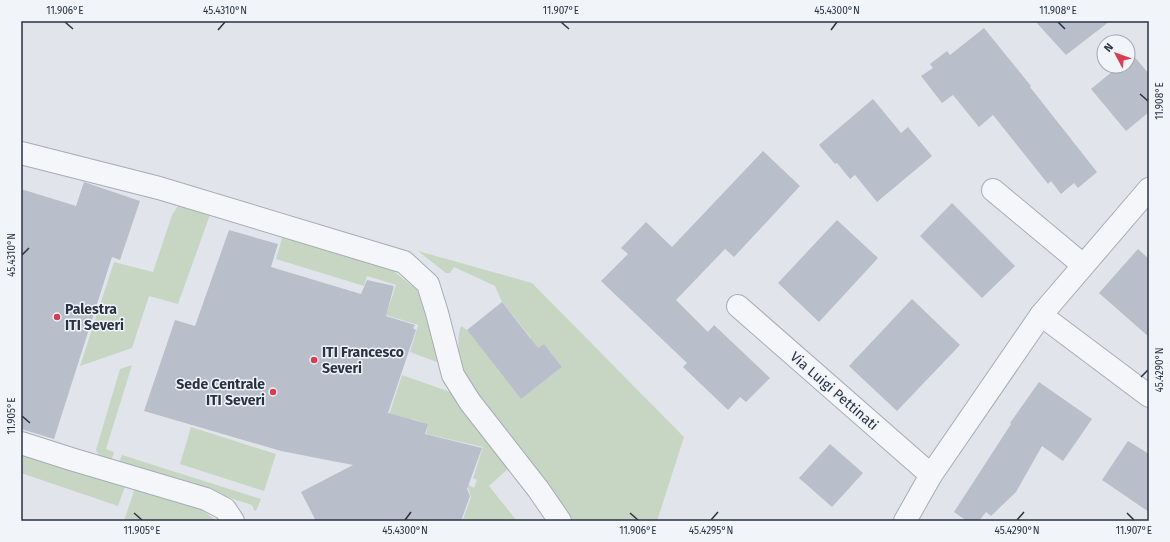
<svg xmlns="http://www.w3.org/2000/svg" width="1170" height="542" font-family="'Fira Sans',sans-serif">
	<rect width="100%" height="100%" fill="#e1e5eb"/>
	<!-- green -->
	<g fill="#c6d6c2">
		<path d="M189,203L211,212L178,304L149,296L132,348L80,366L114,262L153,272L172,215L178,206Z"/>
		<path d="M283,235L391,269L417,290L427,314L435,341L437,362L410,352L418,325L386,315L396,285L367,276L364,286L276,259Z"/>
		<path d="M418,251L532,283L684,437L657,521H568L469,386C462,367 454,347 461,326L467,330L521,399L562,367L544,344L523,359L531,338L502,302L495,286L454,267L450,273H446Z"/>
		<path d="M132,365L106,449L114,452L112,459C105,457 98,457 96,450L120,369Z"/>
		<path d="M402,375L453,393L510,467L489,486L517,521H460L463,519L471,497L467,484L474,488L477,480L473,478L483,447L426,434L428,424L412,419L407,431L388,418Z"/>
		<path d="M191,427L276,454L264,491L180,464Z"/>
		<path d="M21,453L126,484L118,506L21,473Z"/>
		<path d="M122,455L261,499L256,511L254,510L252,505L119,462Z"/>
		<path d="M135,488L200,508L216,521H124Z"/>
	</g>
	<!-- building -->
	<g fill="#b8beca">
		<path d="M1035,21H1110L1066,55Z"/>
		<path d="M984,28L1031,86L1030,87L1097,172L1078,188L1074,183L1061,194L1051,181L1048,184L993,115L979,127L953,95L942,103L921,76L933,68L930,64L947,51L950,55Z"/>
		<path d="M1133,55L1149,74V112L1126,131L1091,89L1119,66H1128V59Z"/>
		<path d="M873,99L901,133L908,127L932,156L877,202L855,175L850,179L837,163L835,164L819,145Z"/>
		<path d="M763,151L800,186L734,257L725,249L676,300L708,332L714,325L770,378L746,402L740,397L728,410L683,367L687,363L601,281L628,254L621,248L646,222L672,247Z"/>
		<path d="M84,182L140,201L120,260L112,257L54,439L21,429V189L76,206Z"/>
		<path d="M952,203L1015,266L982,298L920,236Z"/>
		<path d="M837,220L878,258L819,322L778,283Z"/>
		<path d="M229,230L278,244L271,267L361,294L367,280L394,286L386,316L415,325L413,328L416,330L388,413L428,424L425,434L482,448L467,489L470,496L461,521H316L301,492L353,465L281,451L144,411L175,320L195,326Z"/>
		<path d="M1138,249L1149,259V337L1099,293Z"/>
		<path d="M912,299L960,345L897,411L849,366Z"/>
		<path d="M502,302L538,348L544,344L562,367L521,399L467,330Z"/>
		<path d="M1039,382L1092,419L1063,461L1042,446L1016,492L991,516L986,512L979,521H967L954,512L1011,424L1010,423Z"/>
		<path d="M1128,441L1149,454V512L1102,480Z"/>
		<path d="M830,444L863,473L832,507L799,478Z"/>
	</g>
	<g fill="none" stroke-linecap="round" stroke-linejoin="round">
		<defs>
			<g id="minor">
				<path d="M21,153L159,188L404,262L428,284L437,313L453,375L470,402L538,489L560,521"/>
				<path d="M993,190L1083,265"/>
				<path d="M738,306L931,475"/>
				<path d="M1041,315L1149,396"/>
				<path d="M21,443L71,459L206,499L225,509L233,521"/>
				<path d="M905,521L931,475L1041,315L1149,189"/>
			</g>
		</defs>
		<!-- minor casing -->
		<use href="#minor" stroke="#a6acb6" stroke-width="24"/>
		<!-- minor -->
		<use href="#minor" stroke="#f5f6f9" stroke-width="22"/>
	</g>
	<!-- ticks -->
	<path fill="none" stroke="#283245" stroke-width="1.5" d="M65,22L73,29M561,22L569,29M1058,22L1065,29M218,30L225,22M831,30L837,22M1140,94L1148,101M22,255L29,248M1141,377L1148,370M22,416L30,423M134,513L142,520M630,513L638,520M1127,513L1134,520M405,520L411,512M711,520L718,512M1017,520L1024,512"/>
	<!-- markers -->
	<g fill="#dc3b50" stroke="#f1f4f8" stroke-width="1.5">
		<circle cx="57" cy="317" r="4"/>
		<circle cx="314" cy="360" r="4"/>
		<circle cx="273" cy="392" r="4"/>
	</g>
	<g text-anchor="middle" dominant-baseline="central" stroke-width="3" stroke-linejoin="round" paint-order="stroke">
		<!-- poi labels -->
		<g font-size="14" font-weight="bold" fill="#283245" stroke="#f1f4f8" text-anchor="start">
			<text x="65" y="309">Palestra<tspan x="65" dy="16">ITI Severi</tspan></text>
			<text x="322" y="352">ITI Francesco<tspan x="322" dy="16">Severi</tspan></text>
			<text x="265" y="384" text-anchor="end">Sede Centrale<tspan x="265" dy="16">ITI Severi</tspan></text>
		</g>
		<!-- street labels -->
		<g font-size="14" fill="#283245" stroke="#f1f4f8">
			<text transform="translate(834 391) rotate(41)">Via Luigi Pettinati</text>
		</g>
	</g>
	<!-- border -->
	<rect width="1170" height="542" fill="none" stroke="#f1f4f8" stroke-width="44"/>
	<!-- north arrow -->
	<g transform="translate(1116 54) rotate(311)"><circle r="19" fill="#f1f4f8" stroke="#a1a6b0"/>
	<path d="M0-3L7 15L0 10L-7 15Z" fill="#dc3b50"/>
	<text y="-6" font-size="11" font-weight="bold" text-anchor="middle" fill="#283245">N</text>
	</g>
	<rect x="22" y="22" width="1126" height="498" fill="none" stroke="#283245" stroke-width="1.5"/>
	<g font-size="10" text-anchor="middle" fill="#283245">
		<text x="65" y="14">11.906°E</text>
		<text x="225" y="14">45.4310°N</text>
		<text x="561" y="14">11.907°E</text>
		<text x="837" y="14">45.4300°N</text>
		<text x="1058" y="14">11.908°E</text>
		<text transform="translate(1159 101) rotate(-90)" y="4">11.908°E</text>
		<text transform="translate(11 255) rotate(-90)" y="4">45.4310°N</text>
		<text transform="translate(1159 370) rotate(-90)" y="4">45.4290°N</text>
		<text transform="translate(11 416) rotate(-90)" y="4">11.905°E</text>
		<text x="142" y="534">11.905°E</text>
		<text x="405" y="534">45.4300°N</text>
		<text x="638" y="534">11.906°E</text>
		<text x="711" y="534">45.4295°N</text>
		<text x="1017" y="534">45.4290°N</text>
		<text x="1134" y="534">11.907°E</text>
	</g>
</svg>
